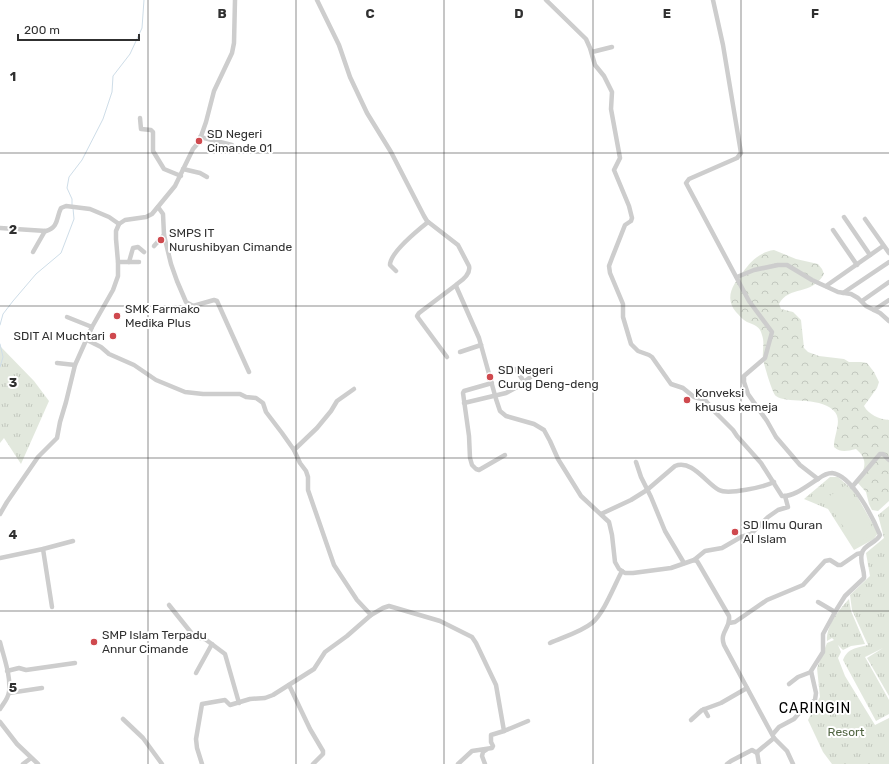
<svg xmlns="http://www.w3.org/2000/svg" width="889" height="764" font-family="Rubik,sans-serif">
	<defs>
		<pattern id="grass-tufts" width="24" height="20" patternUnits="userSpaceOnUse"><rect width="24" height="20" fill="#e2e8dd"/><path d="M3 7l-1-3M5 7V3M7 7l1-3M15 17l-1-3M17 17v-4M19 17l1-3" fill="none" stroke="#c2c7be"/></pattern>
		<pattern id="forest-crowns" width="20" height="18" patternUnits="userSpaceOnUse"><rect width="20" height="18" fill="#e2e8dd"/><path d="M2 6a3 3 0 1 1 6 0M12 15a3 3 0 1 1 6 0" fill="none" stroke="#c2c7be"/></pattern>
	</defs>
	<rect width="100%" height="100%" fill="#fff"/>
	<!-- grass -->
	<g fill="url(#grass-tufts)">
		<path d="M0,346L34,381L49,401L21,464L4,438L0,443Z"/>
		<path d="M830,477H838L854,491L878,533L874,539L854,550L828,509L804,499Z"/>
		<path d="M889,506V696L867,658L883,648L865,657L889,700V714L876,721L843,660C848,648 856,648 868,645L852,610L850,595L870,576L866,553L884,538L878,515Z"/>
		<path d="M849,599L851,611L865,644L851,646L843,650L838,645L841,652L838,658L845,676L875,725L889,718V764H832L823,752L808,720L820,697L817,668L827,643L834,640L832,638L827,641C826,625 839,610 849,599Z"/>
	</g>
	<!-- forest -->
	<path fill="url(#forest-crowns)" d="M774,250L796,259L818,264L822,269L824,274C812,296 789,285 779,304L781,309L793,312L801,320L804,348L808,352L819,356L844,359L849,362H861L867,363L874,372L879,382L877,388L864,406C869,415 879,419 889,420V501L878,511L872,510L869,504L866,492L857,482C865,469 869,460 856,449C847,451 841,453 834,447C833,436 844,419 833,410C818,396 785,404 776,396C772,393 764,364 763,359C762,351 765,343 762,335C760,326 754,325 747,322C743,320 739,315 736,312C724,298 733,284 743,272C751,261 760,252 774,250Z"/>
	<!-- park -->
	<path fill="#e2e8dd" d="M846,485L876,533L855,544L825,499Z"/>
	<g fill="none" stroke-linecap="round" stroke-linejoin="round">
		<!-- stream -->
		<g stroke="#cedde8" stroke-width="1">
			<path d="M72,205V199L67,188L69,177L82,160L103,119L112,92L113,76L130,54L142,28L144,0"/>
			<path d="M0,325L3,314L13,301L36,274L61,253L74,219L73,208"/>
			<path d="M0,344L3,357L0,367"/>
		</g>
		<!-- street -->
		<g stroke="#cdcdcd" stroke-width="4.5">
			<path d="M317,0L339,45L350,77L367,113L391,152L424,216L427,221L458,245L469,266C471,274 463,280 457,284L456,286L479,338L496,399L500,411L506,416L534,424L544,430L550,441L558,459L581,496L609,522L612,535L615,562L619,569L625,573H633L671,568L694,560L697,561L700,566L729,616C731,628 719,632 724,645L774,738L757,752L759,764"/>
			<path d="M546,0L586,39L590,48L595,65L604,76L612,92L611,109L620,158L614,170L629,206L632,218L631,221L625,225L612,258L609,266L610,273L623,304V317L631,344L638,351L649,355L652,357L671,384L683,388L694,397L705,400L716,413L733,430L737,436L761,463L782,496C794,497 808,485 818,479"/>
			<path d="M713,0L723,45L741,153L737,158L689,179L686,183L749,301L772,332L765,358L744,376V382L748,394L767,421L776,437L800,465L818,479C822,476 826,473 832,473C852,475 873,518 880,535C877,543 864,544 862,553C859,562 865,570 864,578L845,596L835,612L823,634V652L811,671L816,693L815,700L801,711L794,719L779,727L773,734"/>
			<path d="M592,52L612,47"/>
			<path d="M140,118L141,129L151,130L153,132V151L164,169L181,176"/>
			<path d="M200,137L232,145"/>
			<path d="M183,169L200,173L207,177"/>
			<path d="M158,207L163,214L164,235L171,264L177,281L186,302L193,306L214,300L217,301L249,372"/>
			<path d="M844,217L870,255"/>
			<path d="M865,219L889,253"/>
			<path d="M0,228L46,231C59,227 56,218 61,208L66,206L90,209L109,217L119,224"/>
			<path d="M833,230L857,265"/>
			<path d="M154,246L164,235"/>
			<path d="M33,252L45,231"/>
			<path d="M118,262H139"/>
			<path d="M129,262L133,248L138,247L144,252"/>
			<path d="M396,271L390,265C390,252 418,230 428,222"/>
			<path d="M737,277L754,270L778,265H787L812,280L838,292L851,294L858,298L866,306L880,313L889,321"/>
			<path d="M826,286L883,246"/>
			<path d="M843,293L889,262"/>
			<path d="M862,301L889,282"/>
			<path d="M874,310L889,300"/>
			<path d="M67,317L92,327"/>
			<path d="M87,340L101,347L109,354L134,365L156,380L185,392L203,394H240L246,397L256,398L263,403L266,412L282,433L294,450L300,463L306,471L308,477V490L334,565L357,600L371,615"/>
			<path d="M460,352L481,345"/>
			<path d="M447,357L419,319L417,316L419,313L456,285"/>
			<path d="M57,363L75,365"/>
			<path d="M516,369L524,382"/>
			<path d="M492,383L464,391L463,393L469,436L470,458L472,465L476,469L479,470L505,455"/>
			<path d="M464,403L506,393L519,386L538,371"/>
			<path d="M294,450L317,428L331,411L337,401L354,389"/>
			<path d="M636,462L641,477L651,497L665,531L684,563"/>
			<path d="M852,487L880,454H883L889,460"/>
			<path d="M0,514L7,502L38,457L57,438L60,422L66,402L75,365L92,327L113,290L118,276V262L116,239V231L119,224L125,220L146,217L152,214L175,186L193,149L199,142L206,122L214,91L232,53L234,43L235,0"/>
			<path d="M601,514L631,500L647,490L675,466C692,459 706,483 719,490C728,495 764,487 774,482"/>
			<path d="M43,549L52,607"/>
			<path d="M0,558L43,549L73,541"/>
			<path d="M694,560L705,551L722,548L741,537L751,534L768,517L778,510L788,507L785,496"/>
			<path d="M818,602L835,612"/>
			<path d="M169,605L193,635L197,638L205,639L225,654L239,703"/>
			<path d="M729,623L735,622L767,600L803,585L825,561L830,560L838,565H841L857,554L862,553"/>
			<path d="M0,642C4,658 11,676 9,692C8,699 3,704 0,709"/>
			<path d="M550,643C563,637 581,632 592,623C604,613 614,586 622,571"/>
			<path d="M7,671L19,668L26,670L75,663"/>
			<path d="M196,673L212,644"/>
			<path d="M789,684L798,677L811,672"/>
			<path d="M289,685L310,729L323,751V754L313,764"/>
			<path d="M9,693L42,688"/>
			<path d="M704,709L708,716"/>
			<path d="M123,719L143,738L162,764"/>
			<path d="M691,720L702,710L721,703L747,688"/>
			<path d="M0,722L17,744L38,764"/>
			<path d="M504,731L528,721"/>
			<path d="M774,738L787,751L793,764"/>
			<path d="M23,764L31,758"/>
			<path d="M202,764L197,748L196,739L202,704L225,700L230,705L250,699L265,698L273,695L314,669L325,652L347,636L371,615L383,608L389,606L440,621L472,637L476,643L496,685L504,731L491,735V742L493,746L492,748L472,751L458,764"/>
			<path d="M485,764L482,756L483,752L486,750"/>
			<path d="M727,764L731,761L752,750L757,753"/>
		</g>
	</g>
	<!-- grid -->
	<path fill="none" stroke="#303030" stroke-width="1" stroke-opacity="0.55" d="M148,0V764M296,0V764M444,0V764M593,0V764M741,0V764M0,153H889M0,306H889M0,458H889M0,611H889"/>
	<!-- markers -->
	<g fill="#cf494e" stroke="#fff" stroke-width="1.5">
		<circle cx="199" cy="141" r="4"/>
		<circle cx="161" cy="240" r="4"/>
		<circle cx="117" cy="316" r="4"/>
		<circle cx="113" cy="336" r="4"/>
		<circle cx="490" cy="377" r="4"/>
		<circle cx="687" cy="400" r="4"/>
		<circle cx="735" cy="532" r="4"/>
		<circle cx="94" cy="642" r="4"/>
	</g>
	<g text-anchor="middle" dominant-baseline="central" stroke-width="4" stroke-linejoin="round" paint-order="stroke">
		<!-- poi labels -->
		<g font-size="12" fill="#303030" stroke="#fff" text-anchor="start">
			<text x="207" y="134">SD Negeri<tspan x="207" dy="14">Cimande 01</tspan></text>
			<text x="169" y="233">SMPS IT<tspan x="169" dy="14">Nurushibyan Cimande</tspan></text>
			<text x="125" y="309">SMK Farmako<tspan x="125" dy="14">Medika Plus</tspan></text>
			<text x="105" y="336" text-anchor="end">SDIT Al Muchtari</text>
			<text x="498" y="370">SD Negeri<tspan x="498" dy="14">Curug Deng-deng</tspan></text>
			<text x="695" y="393">Konveksi<tspan x="695" dy="14">khusus kemeja</tspan></text>
			<text x="743" y="525">SD Ilmu Quran<tspan x="743" dy="14">Al Islam</tspan></text>
			<text x="102" y="635">SMP Islam Terpadu<tspan x="102" dy="14">Annur Cimande</tspan></text>
		</g>
		<!-- park labels -->
		<g font-size="12" fill="#526643" stroke="#fff">
			<text x="846" y="732">Resort</text>
		</g>
		<!-- quarter labels -->
		<g font-size="14" letter-spacing="1" fill="#000" stroke="#fff">
			<text x="815" y="708">CARINGIN</text>
		</g>
	</g>
	<g font-size="13" text-anchor="middle" font-weight="bold" fill="#303030" stroke="#fff" stroke-width="4" stroke-linejoin="round" paint-order="stroke">
		<text x="222" y="18">B</text>
		<text x="370" y="18">C</text>
		<text x="519" y="18">D</text>
		<text x="667" y="18">E</text>
		<text x="815" y="18">F</text>
		<text x="13" y="81">1</text>
		<text x="13" y="234">2</text>
		<text x="13" y="387">3</text>
		<text x="13" y="539">4</text>
		<text x="13" y="692">5</text>
	</g>
	<!-- scale -->
	<path d="M18 34v6h121v-6" fill="none" stroke="#303030" stroke-width="2"/>
	<text x="24" y="34" font-size="12" fill="#303030" stroke="#ffffff" stroke-width="3" paint-order="stroke">200 m</text>
</svg>
